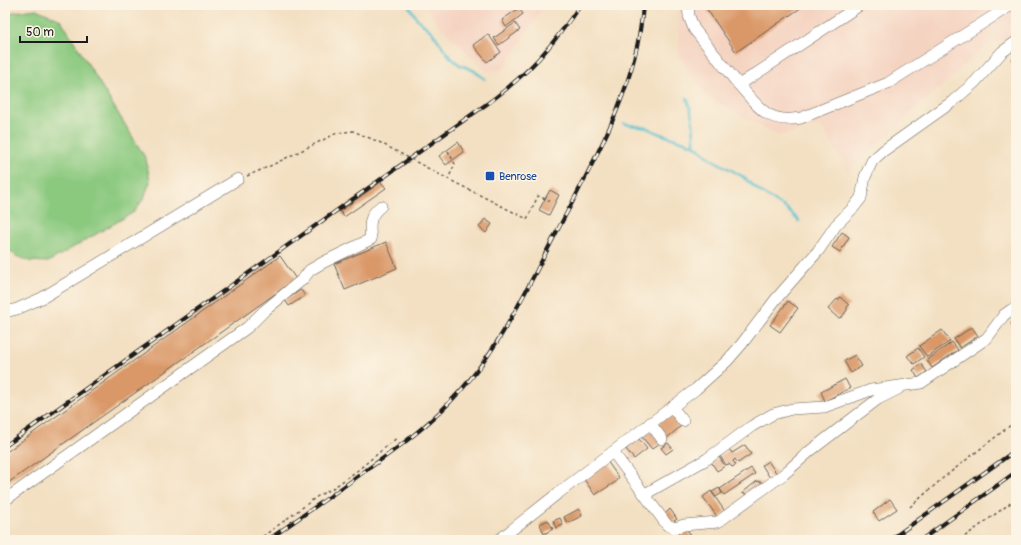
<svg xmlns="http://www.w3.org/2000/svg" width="1021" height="545" font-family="Pangolin,sans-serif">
	<rect width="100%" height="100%" fill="#fcf5e5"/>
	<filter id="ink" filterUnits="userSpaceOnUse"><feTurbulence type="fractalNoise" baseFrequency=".025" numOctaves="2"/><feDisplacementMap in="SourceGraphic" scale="8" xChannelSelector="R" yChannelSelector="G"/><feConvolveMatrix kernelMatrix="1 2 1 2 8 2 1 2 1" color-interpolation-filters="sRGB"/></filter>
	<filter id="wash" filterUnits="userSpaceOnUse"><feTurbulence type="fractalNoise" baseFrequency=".012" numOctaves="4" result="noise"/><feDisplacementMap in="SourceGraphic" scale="16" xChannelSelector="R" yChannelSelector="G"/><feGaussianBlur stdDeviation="0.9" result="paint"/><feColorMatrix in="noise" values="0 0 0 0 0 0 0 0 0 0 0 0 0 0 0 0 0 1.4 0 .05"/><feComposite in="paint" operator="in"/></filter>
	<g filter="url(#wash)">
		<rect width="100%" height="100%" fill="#f3dfc1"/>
		<!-- built -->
		<g fill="#f5d3c1">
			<path d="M425,5H545L503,69L487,72L439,25Z"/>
			<path d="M678,5H1016V21L1009,25L1010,38L988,44L848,171L821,125L778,136L706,96L679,54Z"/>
		</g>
		<!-- green -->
		<path fill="#8bc97f" stroke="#54724e" d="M36,9L61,20L146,159L150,182L144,198L134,212L48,262L29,261L16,256L5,246V17L14,12Z"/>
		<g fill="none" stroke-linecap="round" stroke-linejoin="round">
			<!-- stream -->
			<g stroke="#54bfcf" stroke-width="2.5">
				<path d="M408,5L418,20L432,32L450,57L460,65L473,70L485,79"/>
				<path d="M687,98C693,115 694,127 694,145"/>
				<path d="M624,124L647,128L660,134L694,145L713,160L742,176L759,191L787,209L799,221"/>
			</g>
		</g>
		<g id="blocks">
			<!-- building -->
			<g fill="#da9867">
				<path d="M704,5H805L736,52Z"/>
				<path d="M519,8L523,14L506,27L502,20Z"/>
				<path d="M515,23L520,30L499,45L494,38Z"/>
				<path d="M488,34L501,52L487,62L473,45Z"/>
				<path d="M1016,57V66L1012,59Z"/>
				<path d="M458,142L464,152L446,165L439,156Z"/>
				<path d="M381,182L386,188L344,217L340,211Z"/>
				<path d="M550,190L559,195L549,215L539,210Z"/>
				<path d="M485,219L492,224L486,233L479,227Z"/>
				<path d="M842,232L849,237L840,252L832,247Z"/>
				<path d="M386,242L397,268L345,290L334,264Z"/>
				<path d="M280,256L296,279L5,485V453Z"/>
				<path d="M301,290L305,296L289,306L285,300Z"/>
				<path d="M840,297L849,305L847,307V310L842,317L838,318L828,309L837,299L838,300Z"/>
				<path d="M788,301L798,308L780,332L770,325Z"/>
				<path d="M1016,320V327L1014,329L1011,323Z"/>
				<path d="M972,327L978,336L960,348L954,339Z"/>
				<path d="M942,330L950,341L927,357L919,346Z"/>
				<path d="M952,342L958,350L932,368L927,360Z"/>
				<path d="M918,348L924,357L914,364L907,356Z"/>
				<path d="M855,355L862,366L851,373L844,361Z"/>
				<path d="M921,364L927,372L918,378L913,370Z"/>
				<path d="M845,379L850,388L825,401L821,392Z"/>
				<path d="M671,413L681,426L667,438L656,425Z"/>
				<path d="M650,430L661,442L652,449L642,437Z"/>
				<path d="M639,439L647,449L634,459L626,449Z"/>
				<path d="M668,443L673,449L666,454L661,448Z"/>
				<path d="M745,445L751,454L738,463L735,459L733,461L736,465L732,467L729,464L726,465L720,456L729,449L732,453Z"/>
				<path d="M719,457L725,466L717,471L711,462Z"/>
				<path d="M607,461L619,478L616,479L617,481L595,495L583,478Z"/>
				<path d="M768,461L777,474L770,478L762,465Z"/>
				<path d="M751,468L755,474L724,495L720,489Z"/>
				<path d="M757,481L764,483L749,495L742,493Z"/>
				<path d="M719,488L722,493L716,497L712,492Z"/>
				<path d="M711,491L726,513L718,518L703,497Z"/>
				<path d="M890,499L897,509L879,521L873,512Z"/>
				<path d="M579,509L582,516L567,523L564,517Z"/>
				<path d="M670,509L677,519L671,523L665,514Z"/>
				<path d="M560,518L563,525L556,528L553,521Z"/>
				<path d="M548,520L553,529L544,534L540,524Z"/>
				<path d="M686,528L693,538L691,540H672L671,539Z"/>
			</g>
		</g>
	</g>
	<g filter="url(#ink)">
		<use href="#blocks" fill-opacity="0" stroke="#676056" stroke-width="1"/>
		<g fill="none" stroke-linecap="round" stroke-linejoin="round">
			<defs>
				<g id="minor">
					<path d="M688,5L689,16L694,29L739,85L860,5"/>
					<path d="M739,85C760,108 767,124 801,118L888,83L1011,5"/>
					<path d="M5,312L17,309L42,298L238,179"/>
					<path d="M672,407L683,421"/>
					<path d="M650,423L662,439"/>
					<path d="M613,452L667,525L675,528L684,525L718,522L784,474L810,451L857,415L878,399L898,389"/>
					<path d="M645,494L707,459L752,426L773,414L792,409L824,407L871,390L921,383L987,338L1004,315L1011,310L1016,309"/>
					<path d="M5,500L248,327L264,311L303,279L310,270L324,262L371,239C369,225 369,215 381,206"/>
					<path d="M499,540L557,494L696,389L727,361L741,345L776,299L818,251L836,225L854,207L861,198L865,177L872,161L883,151L952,102L975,82L1002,52L1016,42"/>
				</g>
			</defs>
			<!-- minor casing -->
			<use href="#minor" stroke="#676056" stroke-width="12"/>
			<!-- path -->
			<g stroke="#676056" stroke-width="1.5" stroke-dasharray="3 3" stroke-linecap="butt">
				<path d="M448,151L455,164L448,179L527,219L538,196L550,201"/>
				<path d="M247,176L270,166L337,133L353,131L379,142"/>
				<path d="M910,507L943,478L1016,421"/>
				<path d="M258,540L318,496L333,488L358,470L398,437"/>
				<path d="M960,540L1016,499"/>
			</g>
			<!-- minor -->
			<use href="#minor" stroke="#fff" stroke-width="11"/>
			<defs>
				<g id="rail">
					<path d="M5,446L491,101C512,85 532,68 548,48C560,34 570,20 580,5"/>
					<path d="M268,540C300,517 333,495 365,471C395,450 424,429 449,403C496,356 523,296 554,237C592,164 637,90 643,5"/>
					<path d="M890,540L1016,450"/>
					<path d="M921,540L1016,472"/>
				</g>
			</defs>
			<!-- rail casing -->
			<use href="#rail" stroke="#1c1c1c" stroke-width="4"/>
			<!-- rail -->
			<use href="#rail" stroke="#fcf5e5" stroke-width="2.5" stroke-dasharray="8" stroke-linecap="butt"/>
			<!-- path-bridge -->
			<path stroke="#676056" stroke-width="1.5" stroke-dasharray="3 3" stroke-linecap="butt" d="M379,142L448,179"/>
		</g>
	</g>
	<!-- markers -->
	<rect fill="#1a4fb4" stroke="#fcf5e5" stroke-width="1.5" x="485" y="171" width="10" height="10" rx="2"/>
	<g text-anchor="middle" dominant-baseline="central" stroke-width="3" stroke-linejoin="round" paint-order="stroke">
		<!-- transit labels -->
		<g font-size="11" fill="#164399" stroke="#fcf5e5" text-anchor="start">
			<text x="499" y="176">Benrose</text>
		</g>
	</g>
	<!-- margin -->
	<rect width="1021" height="545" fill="none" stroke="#fcf5e5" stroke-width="20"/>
	<!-- scale -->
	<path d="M20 36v6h67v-6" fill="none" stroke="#1c1c1c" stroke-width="2"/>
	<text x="26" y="36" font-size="12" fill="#1c1c1c" stroke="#fcf5e5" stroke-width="3" paint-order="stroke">50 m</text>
</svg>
